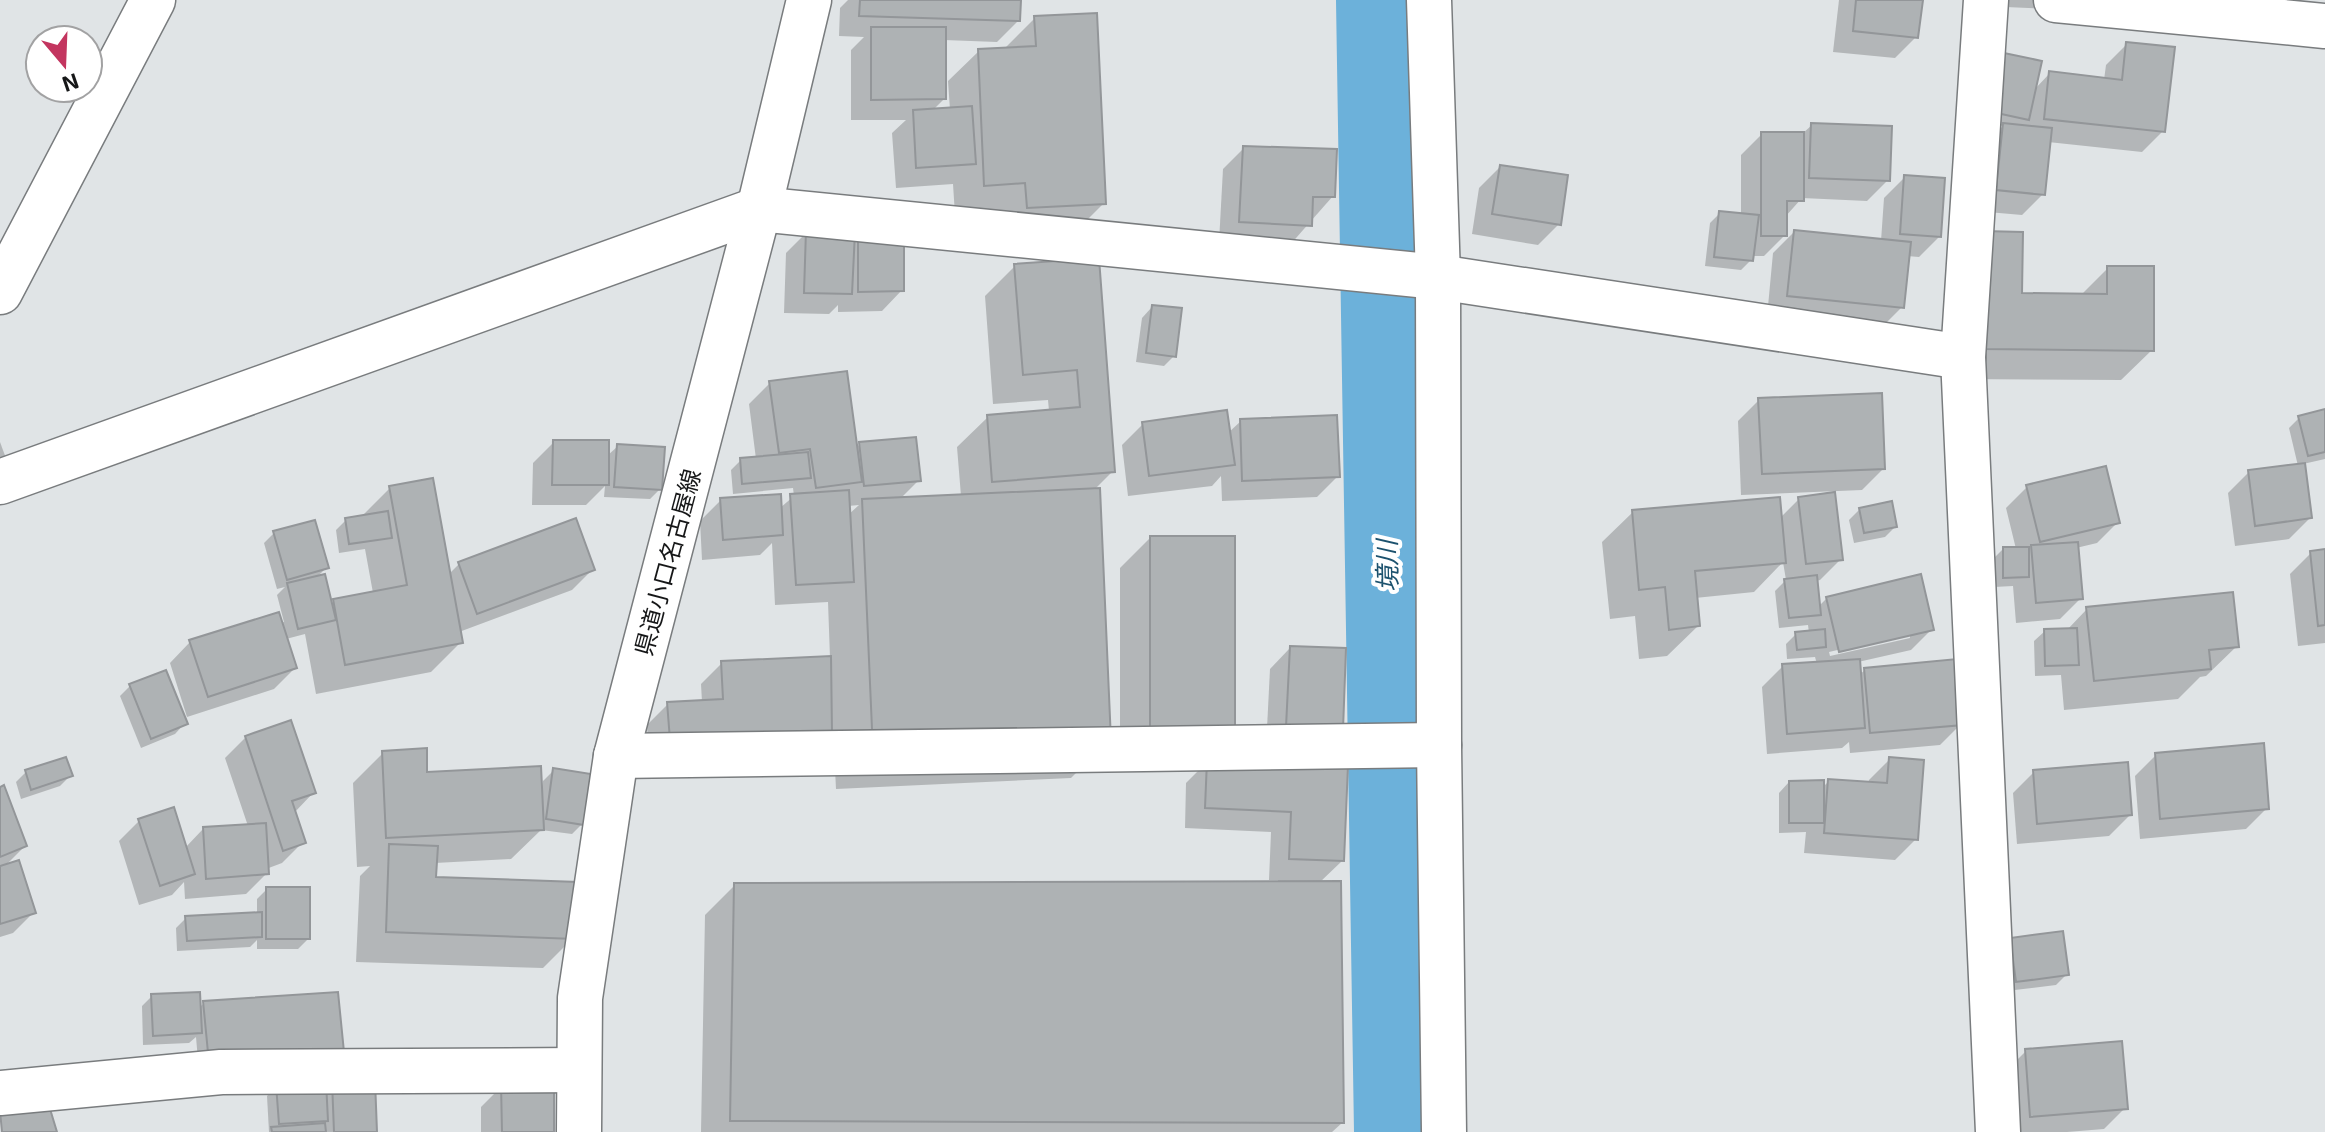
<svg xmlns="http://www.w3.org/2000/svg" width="2325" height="1132" font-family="'Exo 2','Noto Sans JP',sans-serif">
	<rect width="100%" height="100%" fill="#e0e4e6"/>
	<!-- shadow -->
	<g fill="#0003" fill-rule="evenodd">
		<path d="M848,0H1019L1018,21L997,42L944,40V99L932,111L950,110L948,81L979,51L1005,48L1035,18L1104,203L1074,233L955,215L953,184L896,188L892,133L906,120H851V50L864,37L839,36L840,8Z"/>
		<path d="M1839,0H1921L1916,37L1895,58L1833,52Z"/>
		<path d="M1984,0H2131L2119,12L1983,6Z"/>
		<path d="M2127,44L2163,131L2142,152L2048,142L2043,194L2022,215L1976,211L1983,146L2003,126L1983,122L2034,90L2050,73L2104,80L2106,65Z"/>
		<path d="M1812,125L1888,180L1867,201L1802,198L1785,217V235L1764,256H1752L1751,260L1741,270L1705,266L1710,223L1720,213L1741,215V155L1762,134H1802Z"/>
		<path d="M1244,148L1333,196L1289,246L1219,242L1223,169Z"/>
		<path d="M1500,167L1559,224L1538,245L1472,234L1479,188Z"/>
		<path d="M1905,177L1940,236L1919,257L1907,256L1902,307L1881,328L1767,317L1773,253L1794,232L1881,241L1884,198Z"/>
		<path d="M807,232L859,234L902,290L882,311L838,312V305L829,314L784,313L786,253Z"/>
		<path d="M1097,260L1113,471L1094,490L1109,740L1071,778L836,789L833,729L809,754L649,760L647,725L668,704L702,702L701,684L722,663L830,658L828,602L775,605L772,543L760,555L702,560L700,521L721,500L780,508L794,496L793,488L733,494L731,470L741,460L756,459L749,404L770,383L855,449L860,444L919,480L900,499L961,496L957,447L988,417L1049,411L1048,400L993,404L985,296L1015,266ZM859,505L848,515V506Z"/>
		<path d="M2108,268L2152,350L2121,380L1952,379L2020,295L2080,296Z"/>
		<path d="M1152,307L1174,356L1164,366L1136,362L1142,318Z"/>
		<path d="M1759,400L1883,469L1862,490L1741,495L1738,421Z"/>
		<path d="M2325,411V459L2303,464L2310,518L2289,539L2235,546L2228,493L2249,472L2298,466L2289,428L2299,418Z"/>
		<path d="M1241,421L1338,476L1317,497L1222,501L1221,476L1212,486L1128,496L1122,445L1143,424L1228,433Z"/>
		<path d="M0,442L7,461L0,468Z"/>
		<path d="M554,442L607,456L618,446L660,489L650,499L604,497L605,486L586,505H532L533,463Z"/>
		<path d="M2027,487L2118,522L2097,543L2076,548L2081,598L2060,619L2016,623L2013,586L1994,587L1993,559L2003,549H2016L2006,508Z"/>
		<path d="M390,488L449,574L459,564L593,569L572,590L459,632L461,642L431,672L316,694L305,634L286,639L295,668L274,689L187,717L170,663L190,642L284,622L277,595L285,587L277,589L264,543L274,533L326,568L316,578L330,605L334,601L373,593L365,549L339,553L336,530L346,520L360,518Z"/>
		<path d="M1799,499L1841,559L1820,580L1816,581L1818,607L1827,598L1932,629L1911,650L1858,662L1859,675L1865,670L1961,724L1940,745L1850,753L1849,742L1842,748L1767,754L1762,687L1783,666L1817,664L1815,657L1787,659L1786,644L1796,634L1809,633L1808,625L1779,628L1775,591L1786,580L1783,562L1754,592L1695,598L1698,626L1667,656L1639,659L1635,616L1610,619L1602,542L1633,512L1780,518ZM1910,633V638L1830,656L1829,652Z"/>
		<path d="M1860,509L1895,527L1885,537L1854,543L1849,520Z"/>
		<path d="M1150,538L1233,734L1346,767L1342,861L1319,883L1342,1123L1332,1132H701L705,915L735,885L1278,883V880H1269L1271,832L1185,828L1186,783L1204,765H1120V568Z"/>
		<path d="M2325,551V643L2298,646L2290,574L2311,553Z"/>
		<path d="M2087,609L2237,646L2206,676L2200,677L2178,699L2064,710L2061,675L2035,676L2034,641L2045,631L2067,630Z"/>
		<path d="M1290,648L1320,750L1266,748L1270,669Z"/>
		<path d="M130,686L185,723L175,734L141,748L120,696Z"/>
		<path d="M246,737L313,793L294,813L303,842L282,863L266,869L267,873L246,894L185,899L184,882L172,895L139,905L119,841L140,820L185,848L203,829L248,826L225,758Z"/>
		<path d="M383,753L425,774L540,790H542L543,781L554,770L582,824L572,834L541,830L511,859L435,863L434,878L573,938L543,968L356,962L360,876L370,866L357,867L353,783Z"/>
		<path d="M2156,755L2267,808L2246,829L2140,839L2135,776Z"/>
		<path d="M1890,759L1916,839L1895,860L1804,853L1806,832L1779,833V793L1789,782L1822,788L1829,781L1868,784L1869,780Z"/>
		<path d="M26,772L70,776L60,786L21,799L16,782Z"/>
		<path d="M2034,772L2130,815L2109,836L2017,844L2013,793Z"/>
		<path d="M0,789L25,846L4,867L34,912L13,933L0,937Z"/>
		<path d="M267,889L308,939L298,949H257V940L250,947L177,951L176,928L186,918L257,914V899Z"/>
		<path d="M2011,940L2067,974L2056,985L2006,991Z"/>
		<path d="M337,994L199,1072L196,1037L189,1043L143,1045L142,1006L152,996L198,1009L204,1003Z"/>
		<path d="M2026,1051L2125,1108L2104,1129L2067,1132H2009L2005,1072Z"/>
		<path d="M373,1082L375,1132H269L267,1096L277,1086Z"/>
		<path d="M502,1086L553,1132H481V1107Z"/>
	</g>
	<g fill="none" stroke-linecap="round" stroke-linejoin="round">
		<!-- river -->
		<path stroke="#6cb1da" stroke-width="82" d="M1377,0L1395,1132"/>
	</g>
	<!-- building -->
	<g fill="#aeb2b4" stroke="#939699" stroke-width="2">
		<path d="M860,0H1021L1020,21L859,16Z"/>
		<path d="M1856,0H1923L1918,38L1853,31Z"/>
		<path d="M1097,13L1106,204L1027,208L1025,183L984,186L978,49L1036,46L1034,16Z"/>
		<path d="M871,27H946V99L871,100Z"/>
		<path d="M2126,42L2175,47L2165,132L2044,119L2049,71L2122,80Z"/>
		<path d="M2004,53L2042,61L2029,120L1992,112Z"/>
		<path d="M972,106L976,164L916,168L913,110Z"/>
		<path d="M1811,123L1892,126L1890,181L1809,178Z"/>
		<path d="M2003,123L2052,128L2045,195L1996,190Z"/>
		<path d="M1761,132H1804V201H1787V236H1761Z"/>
		<path d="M1243,146L1337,149L1335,197H1313L1312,226L1239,222Z"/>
		<path d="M1500,165L1568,175L1561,225L1492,214Z"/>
		<path d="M1904,175L1945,178L1941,237L1900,234Z"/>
		<path d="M1719,211L1759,215L1753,261L1714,257Z"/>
		<path d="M806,230L855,232L852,294L804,293Z"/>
		<path d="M1794,230L1911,242L1904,308L1787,296Z"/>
		<path d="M1983,231L2023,232L2022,293L2107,294V266H2154V351L1981,349Z"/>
		<path d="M858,232H904V291L858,292Z"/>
		<path d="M1099,258L1115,472L992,482L987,415L1080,407L1077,370L1023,375L1014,264Z"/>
		<path d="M1152,305L1182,308L1176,357L1146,353Z"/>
		<path d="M847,371L862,482L816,488L810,449L779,453L769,381Z"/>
		<path d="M1882,393L1885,469L1762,474L1758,398Z"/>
		<path d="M2325,409V452L2308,456L2298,416Z"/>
		<path d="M1227,410L1235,465L1149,476L1142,422Z"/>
		<path d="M1337,415L1340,477L1242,481L1240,419Z"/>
		<path d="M916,437L921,481L864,486L859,442Z"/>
		<path d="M553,440H609V485H552Z"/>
		<path d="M617,444L665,447L662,490L614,487Z"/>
		<path d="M808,452L811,478L742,484L740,458Z"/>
		<path d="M2305,463L2312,518L2255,526L2248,470Z"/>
		<path d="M2106,466L2120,523L2040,542L2026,485Z"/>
		<path d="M433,478L463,643L345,665L333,599L407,585L389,486Z"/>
		<path d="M1100,488L1111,741L873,752L862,499Z"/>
		<path d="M849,490L854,582L796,585L790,494Z"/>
		<path d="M1835,492L1843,560L1806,564L1798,497Z"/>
		<path d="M781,494L783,535L723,540L720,498Z"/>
		<path d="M1780,497L1786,563L1695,571L1700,626L1669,630L1665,587L1639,590L1632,510Z"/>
		<path d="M1892,501L1897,527L1864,533L1859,508Z"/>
		<path d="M388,511L392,538L349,544L345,518Z"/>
		<path d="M576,518L595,570L477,614L458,562Z"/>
		<path d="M315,520L329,568L287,580L273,531Z"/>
		<rect x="1150" y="536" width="85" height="199"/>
		<path d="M2078,542L2083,599L2036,603L2031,545Z"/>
		<path d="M2003,547H2029V577L2003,578Z"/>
		<path d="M2325,549V625L2318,626L2310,551Z"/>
		<path d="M325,574L336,620L298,629L287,583Z"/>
		<path d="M1921,574L1934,630L1839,652L1826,597Z"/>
		<path d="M1817,575L1821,615L1789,618L1784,579Z"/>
		<path d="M2233,592L2239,647L2209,650L2211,669L2094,681L2086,607Z"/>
		<path d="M279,612L297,668L208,697L189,640Z"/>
		<path d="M2077,628L2079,665L2045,666L2044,629Z"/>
		<path d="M1825,629L1826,647L1797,650L1795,632Z"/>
		<path d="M1290,646L1346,648L1343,730L1286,727Z"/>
		<path d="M831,656L832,734L670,740L667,702L723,699L721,661Z"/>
		<path d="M1860,659L1865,728L1787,734L1782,664Z"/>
		<path d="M1957,659L1963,725L1870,733L1864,668Z"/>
		<path d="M166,670L188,724L151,739L129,684Z"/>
		<path d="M291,720L316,793L292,801L306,843L283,851L245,736Z"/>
		<path d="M2264,743L2269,809L2160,819L2155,753Z"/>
		<path d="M427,748V772L541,766L544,830L386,838L382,751Z"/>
		<path d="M66,757L73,776L31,790L25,770Z"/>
		<path d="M1889,757L1924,760L1918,840L1824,833L1828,779L1887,783Z"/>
		<path d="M1207,760L1348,765L1344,861L1289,859L1291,812L1205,808Z"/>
		<path d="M2128,762L2132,815L2037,824L2033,770Z"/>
		<path d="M553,768L591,774L584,825L546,819Z"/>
		<path d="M1824,780V823H1789V781Z"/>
		<path d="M4,785L27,846L0,857V787Z"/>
		<path d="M174,807L195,874L160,886L138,819Z"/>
		<path d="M266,823L269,874L206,879L203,827Z"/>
		<path d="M389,844L438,846L436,877L578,882L575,939L386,932Z"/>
		<path d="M19,860L36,913L0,924V866Z"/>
		<path d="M1341,881L1344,1123L730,1121L734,883Z"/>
		<rect x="266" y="887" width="44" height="52"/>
		<path d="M262,912V937L187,941L185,916Z"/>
		<path d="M2063,931L2069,975L2016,982L2010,938Z"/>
		<path d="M200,992L202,1033L153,1036L151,994Z"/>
		<path d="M338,992L344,1052L209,1063L203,1001Z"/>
		<path d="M2122,1041L2128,1109L2030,1117L2025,1049Z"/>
		<path d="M375,1080L377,1132H334L332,1081Z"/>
		<path d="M326,1081L328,1121L279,1124L276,1084Z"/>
		<path d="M501,1084L554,1086V1132H502Z"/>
		<path d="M47,1099L57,1132H2L0,1111Z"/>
		<path d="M325,1123L326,1132H272L271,1127Z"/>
	</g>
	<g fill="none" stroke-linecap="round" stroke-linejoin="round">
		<defs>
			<g id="street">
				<path d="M1429,0L1438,277L1439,745L1444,1132"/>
				<path d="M1986,0L1963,357L1998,1132"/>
				<path d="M2056,0L2325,26"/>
				<path d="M0,292L153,0"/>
				<path d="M0,482L759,209L1438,277L1963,357"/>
				<path d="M616,756L1439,745"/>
				<path d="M0,1093L221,1072L579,1070"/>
			</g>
			<path id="secondary" d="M579,1132L580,998L616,756L759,209L809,0"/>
		</defs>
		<!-- street casing -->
		<use href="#street" stroke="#797c7e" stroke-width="47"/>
		<!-- secondary casing -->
		<use href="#secondary" stroke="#797c7e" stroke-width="47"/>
		<!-- street -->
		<use href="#street" stroke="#fff" stroke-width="44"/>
		<!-- secondary -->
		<use href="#secondary" stroke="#fff" stroke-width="44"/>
	</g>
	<g text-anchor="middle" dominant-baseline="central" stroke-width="8" stroke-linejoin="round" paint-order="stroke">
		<!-- street labels -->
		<g font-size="24" fill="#161718" stroke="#fff">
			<text transform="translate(667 562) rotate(-75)">県道小口名古屋線</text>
		</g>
		<!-- water labels -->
		<g font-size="26" font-style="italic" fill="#1c526e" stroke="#fff">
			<text transform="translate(1386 566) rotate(-91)">境川</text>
		</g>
	</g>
	<!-- north arrow -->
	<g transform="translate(64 64) rotate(161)"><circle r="38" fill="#ffffff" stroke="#a2a2a3" stroke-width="2"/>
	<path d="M0-6L14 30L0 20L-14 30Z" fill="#c3355f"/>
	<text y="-12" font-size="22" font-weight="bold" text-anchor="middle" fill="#161718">N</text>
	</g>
</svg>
